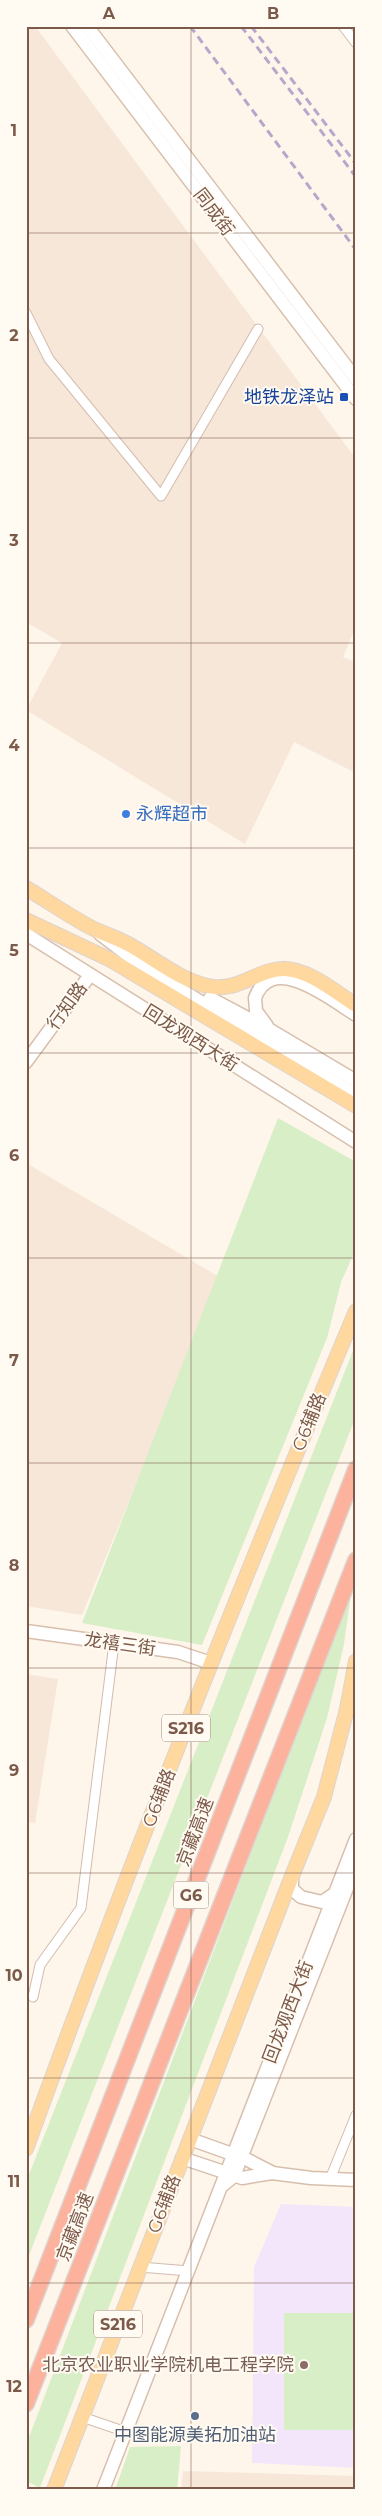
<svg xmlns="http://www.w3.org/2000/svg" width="382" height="2516" font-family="Montserrat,'Noto Sans SC',sans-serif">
	<rect width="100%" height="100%" fill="#fef6ea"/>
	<!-- residential -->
	<g fill="#f7e7d8">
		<path d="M26,26H35L356,459V626L343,657L356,662V773L294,742L245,844L26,710L62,643L26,622Z"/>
		<path d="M26,1163L221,1278L82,1615L26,1606Z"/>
		<path d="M26,1674L58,1679L35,1823L26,1822Z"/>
		<path d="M183,2471L356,2476V2490H181Z"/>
	</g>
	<!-- education -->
	<path fill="#f3e6fb" d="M281,2204L356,2207V2468L252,2463L254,2267Z"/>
	<!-- green -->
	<g fill="#d8eec6">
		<path d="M278,1118L356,1162V1249L341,1282L327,1338L202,1645L82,1623Z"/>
		<path d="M356,1343V1416L26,2263V2182Z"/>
		<path d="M352,1587L344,1644L327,1718L288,1837L40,2488L26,2481V2445Z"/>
		<rect x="284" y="2313" width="72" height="117"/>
		<path d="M181,2446L177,2490H115L130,2447Z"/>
	</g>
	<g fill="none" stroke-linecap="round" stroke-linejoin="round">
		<defs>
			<g id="street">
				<path d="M343,26L356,43"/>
				<path d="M26,313L49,359L161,496L258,329"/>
				<path d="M33,1997L40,1965L81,1908L114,1643"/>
				<path d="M330,2179L356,2115"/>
				<path d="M140,2267L189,2271"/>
				<path d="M82,2417L126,2432"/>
			</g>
			<g id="secondary">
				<path d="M72,26L356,399"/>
				<path d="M87,26L356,379"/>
				<path d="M26,934L356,1142"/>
				<path d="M100,934L146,969L356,1095"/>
				<path d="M210,998L270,1030L356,1081"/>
				<path d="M267,1026L256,1011L255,998C272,951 332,1000 356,1015"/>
				<path d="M26,1062L90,975"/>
				<path d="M26,1631L178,1652L211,1663"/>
				<path d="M292,1876V1889L301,1897L322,1902L334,1894"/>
				<path d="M190,2139L246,2159L273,2173"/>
				<path d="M182,2158L242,2178L272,2173L311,2178L356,2180"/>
				<path d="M223,2185L234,2176L356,1865"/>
				<path d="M103,2490L356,1839"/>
			</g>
			<g id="primary">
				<path d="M26,888C48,901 69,916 92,928C104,934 118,938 130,945C155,959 180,980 208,986C239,993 258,968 285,969C310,970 335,992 356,1005"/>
				<path d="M26,920L109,959L356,1106"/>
				<path d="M26,2149C128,1867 239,1588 356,1311"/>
				<path d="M54,2490L292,1876L324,1797L347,1709L356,1661"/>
			</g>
			<g id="highway">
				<path d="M26,2320L356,1469"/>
				<path d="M26,2404L356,1560"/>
			</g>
		</defs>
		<!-- street casing -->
		<use href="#street" stroke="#d3bcae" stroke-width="11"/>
		<!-- secondary casing -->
		<use href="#secondary" stroke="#d8bfad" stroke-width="15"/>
		<!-- primary casing -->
		<use href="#primary" stroke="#ddd4d0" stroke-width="16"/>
		<!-- highway casing -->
		<use href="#highway" stroke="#ddd4d0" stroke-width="18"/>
		<!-- street -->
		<use href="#street" stroke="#fff" stroke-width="9"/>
		<!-- secondary -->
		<use href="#secondary" stroke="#fff" stroke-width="12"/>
		<!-- primary -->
		<use href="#primary" stroke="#ffd8a0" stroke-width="14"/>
		<!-- highway -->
		<use href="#highway" stroke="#fcb29d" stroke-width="15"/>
		<!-- rail -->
		<g stroke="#b8a6cb" stroke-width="3" stroke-dasharray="8 5" stroke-linecap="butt">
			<path d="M190,26L356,250"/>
			<path d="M241,26L356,177"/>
			<path d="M251,26L356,164"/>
		</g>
	</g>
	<!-- grid -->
	<path fill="none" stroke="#7c5a4a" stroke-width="1" stroke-opacity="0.55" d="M191,26V2490M26,233H356M26,438H356M26,643H356M26,848H356M26,1053H356M26,1258H356M26,1463H356M26,1668H356M26,1873H356M26,2078H356M26,2283H356"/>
	<!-- markers -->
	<rect fill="#1a4fb4" stroke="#fffaf2" stroke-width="2" x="339" y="392" width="10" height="10" rx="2.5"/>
	<circle fill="#3f7fe0" stroke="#fffaf2" stroke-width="2" cx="126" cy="814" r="5"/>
	<circle fill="#8d6e63" stroke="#fffaf2" stroke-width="2" cx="304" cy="2365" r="5"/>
	<circle fill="#5c6f8a" stroke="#fffaf2" stroke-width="2" cx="195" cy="2416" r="5"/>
	<g text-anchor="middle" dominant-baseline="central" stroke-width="4" stroke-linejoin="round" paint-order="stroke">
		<!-- shield labels -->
		<g fill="#fffaf2" stroke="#a38a7c" stroke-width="1">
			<rect x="162" y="1714.5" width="48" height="27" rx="4"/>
			<rect x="173.5" y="1881.5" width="35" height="27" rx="4"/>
			<rect x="94" y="2310.5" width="48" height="27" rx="4"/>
		</g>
		<g font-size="16" font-weight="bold" fill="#7c5a4a">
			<text x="186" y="1728">S216</text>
			<text x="191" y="1895">G6</text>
			<text x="118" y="2324">S216</text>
		</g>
		<!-- street labels -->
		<g font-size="18" fill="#7c5a4a" stroke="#fffaf2">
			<text transform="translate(214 212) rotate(53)">同成街</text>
			<text transform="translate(67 1006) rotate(-54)">行知路</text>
			<text transform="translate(191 1038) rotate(32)">回龙观西大街</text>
			<text transform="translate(309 1422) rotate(-68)">G6辅路</text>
			<text transform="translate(120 1644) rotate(8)">龙禧三街</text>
			<text transform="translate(159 1798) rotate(-69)">G6辅路</text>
			<text transform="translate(195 1832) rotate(-69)">京藏高速</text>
			<text transform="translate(288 2012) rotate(-69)">回龙观西大街</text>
			<text transform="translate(164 2204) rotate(-69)">G6辅路</text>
			<text transform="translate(75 2227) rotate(-69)">京藏高速</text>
		</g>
		<!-- transit labels -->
		<g font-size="18" fill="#164399" stroke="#fffaf2" text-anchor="end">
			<text x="334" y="397">地铁龙泽站</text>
		</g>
		<!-- shop labels -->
		<g font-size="18" fill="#366cbe" stroke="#fffaf2" text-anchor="start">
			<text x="136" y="814">永辉超市</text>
		</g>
		<!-- education labels -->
		<g font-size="18" fill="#785e54" stroke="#fffaf2" text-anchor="end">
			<text x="294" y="2365">北京农业职业学院机电工程学院</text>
		</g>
		<!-- service labels -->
		<g font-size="18" fill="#4e5e75" stroke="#fffaf2">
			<text x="195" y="2435">中图能源美拓加油站</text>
		</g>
	</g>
	<!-- border -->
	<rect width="382" height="2516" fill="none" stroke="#fffaf2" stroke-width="55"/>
	<rect x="28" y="28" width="326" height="2460" fill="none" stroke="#7c5a4a" stroke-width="2"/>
	<g font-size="16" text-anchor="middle" font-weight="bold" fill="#7c5a4a">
		<text x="109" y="19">A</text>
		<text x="273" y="19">B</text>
		<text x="14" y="136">1</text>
		<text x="14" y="341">2</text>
		<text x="14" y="546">3</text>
		<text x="14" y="751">4</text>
		<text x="14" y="956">5</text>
		<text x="14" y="1161">6</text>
		<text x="14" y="1366">7</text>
		<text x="14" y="1571">8</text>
		<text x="14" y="1776">9</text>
		<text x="14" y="1981">10</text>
		<text x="14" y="2187">11</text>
		<text x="14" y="2392">12</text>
	</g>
</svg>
